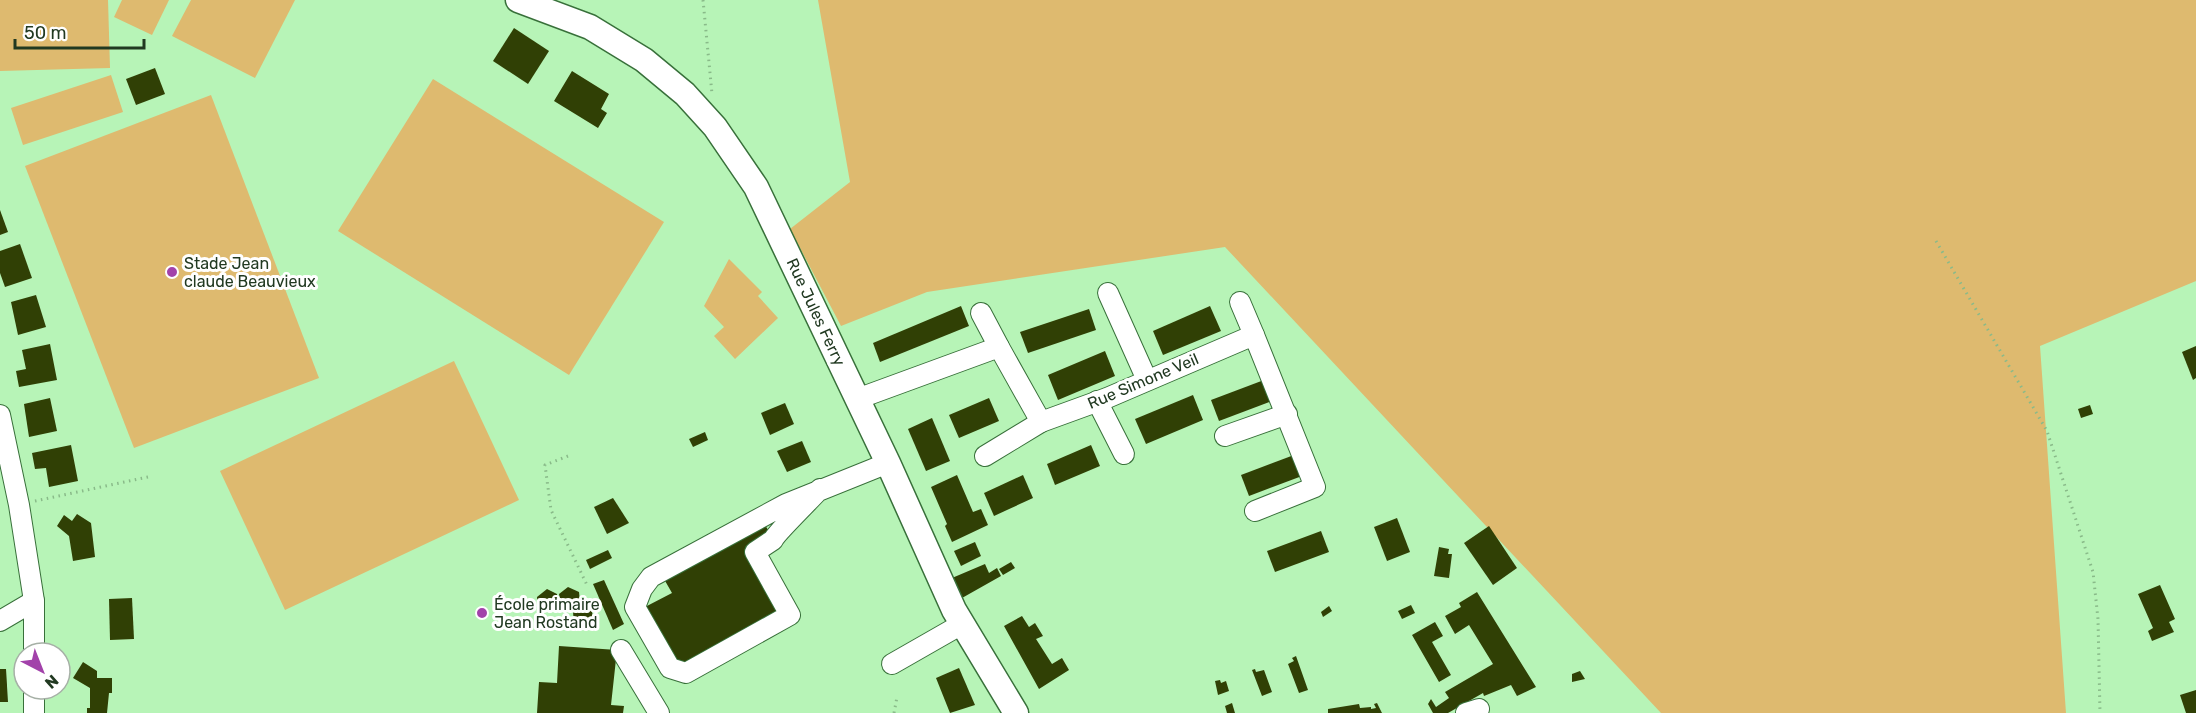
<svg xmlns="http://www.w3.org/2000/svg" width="2196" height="713" font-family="Rubik,sans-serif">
	<rect width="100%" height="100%" fill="#b7f4b7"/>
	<!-- green -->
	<g fill="#deba6f">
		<path d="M0,0H108L110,68L0,71Z"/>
		<path d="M122,0H169L152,35L114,17Z"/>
		<path d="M191,0H295L255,78L172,36Z"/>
		<path d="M818,0H2196V281L2040,346L2066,713H1661L1225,247L927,292L841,326L790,229L850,182Z"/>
		<path d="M111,75L123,112L23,145L11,108Z"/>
		<path d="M433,79L664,222L569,375L338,231Z"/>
		<path d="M211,95L319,378L134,448L25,166Z"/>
		<path d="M729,259L762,292L758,296L778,318L735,359L714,336L724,327L704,306Z"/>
		<path d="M454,361L519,500L285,610L220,471Z"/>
	</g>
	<!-- building -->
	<g fill="#304005">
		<path d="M514,28L549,51L528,84L493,61Z"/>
		<path d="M155,68L165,94L136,105L126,79Z"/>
		<path d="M572,71L609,94L601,109L607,113L598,128L554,101Z"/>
		<path d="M0,210L8,232L0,235Z"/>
		<path d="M20,244L32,278L5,287L0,273V251Z"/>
		<path d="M36,295L46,327L18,335L11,302Z"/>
		<path d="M961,306L969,326L880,362L873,343Z"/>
		<path d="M1210,306L1221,331L1163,355L1153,331Z"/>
		<path d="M1089,309L1096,330L1028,353L1020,332Z"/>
		<path d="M50,344L57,380L19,387L16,371L26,369L22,350Z"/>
		<path d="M2196,346V378L2193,380L2182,352Z"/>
		<path d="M1105,351L1115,376L1058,400L1048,375Z"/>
		<path d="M1264,380L1272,401L1219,421L1211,400Z"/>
		<path d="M1193,395L1203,420L1146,444L1135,419Z"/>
		<path d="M50,398L57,431L29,437L24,404Z"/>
		<path d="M989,398L999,421L959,438L949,415Z"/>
		<path d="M785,403L794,424L770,435L761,413Z"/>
		<path d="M2090,405L2093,414L2081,418L2078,409Z"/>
		<path d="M932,418L950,461L926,471L908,429Z"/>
		<path d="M705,432L708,440L693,447L689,439Z"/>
		<path d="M802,441L811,462L787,472L777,451Z"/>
		<path d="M71,445L78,481L49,487L46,468L35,469L32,453Z"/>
		<path d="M1091,445L1100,466L1055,485L1047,464Z"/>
		<path d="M1294,455L1302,476L1249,496L1241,475Z"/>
		<path d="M957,475L973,512L981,509L988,525L952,542L945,526L947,524L931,487Z"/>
		<path d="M1023,475L1033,498L994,516L984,493Z"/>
		<path d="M613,498L629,523L607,534L594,507Z"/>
		<path d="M77,514L91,523L95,557L73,561L69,536L57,526L64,515L72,521Z"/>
		<path d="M1397,518L1410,552L1387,561L1374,527Z"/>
		<path d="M764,523L772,537L749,551L781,609L678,666L645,607L672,593L664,579Z"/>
		<path d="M1489,526L1517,568L1493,585L1464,543Z"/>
		<path d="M1321,531L1329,552L1275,572L1267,551Z"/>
		<path d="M975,542L981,556L961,566L954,551Z"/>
		<path d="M1439,547L1449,549L1448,554H1452L1449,578L1434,576Z"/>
		<path d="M608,550L612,558L590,569L586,560Z"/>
		<path d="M1011,562L1015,568L1003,575L999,569Z"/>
		<path d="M985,564L989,573L997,568L1001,576L962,598L952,578Z"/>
		<path d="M604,580L624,624L613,630L593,584Z"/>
		<path d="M2160,585L2175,619L2169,622L2174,632L2152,641L2148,631L2153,628L2138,594Z"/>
		<path d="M568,587L579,592L580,602L571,610L561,605L559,594Z"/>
		<path d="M547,589L557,594L558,606L548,612L538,608L537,597Z"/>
		<path d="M1477,592L1536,687L1517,696L1511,685L1484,696L1483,693L1448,713H1433L1428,704L1431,699L1436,707L1449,698L1445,692L1493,664L1469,625L1455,634L1445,616L1461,607L1459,603Z"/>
		<path d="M132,598L134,639L110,640L109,599Z"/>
		<path d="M582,605L592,609L593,621L584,628L574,623L573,612Z"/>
		<path d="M1411,605L1415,613L1402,619L1398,611Z"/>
		<path d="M1329,606L1332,611L1323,617L1321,612Z"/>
		<path d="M1022,616L1029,627L1035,623L1043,636L1036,639L1052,664L1062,658L1069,670L1039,689L1004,626Z"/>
		<path d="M1435,622L1443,636L1432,642L1451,675L1439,682L1412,635Z"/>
		<path d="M559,646L617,650L611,705L624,706L623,713H537L539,682L557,683Z"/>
		<path d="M1296,656L1308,690L1299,693L1288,664L1294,661L1292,658Z"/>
		<path d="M83,662L97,671V678H112V693H109L107,713H87V708H90V688L73,678Z"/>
		<path d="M959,668L975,705L950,713L936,678Z"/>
		<path d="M0,669H6L8,702H0Z"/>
		<path d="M1255,669L1256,672L1264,670L1272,692L1262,696L1252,670Z"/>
		<path d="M1580,671L1585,679L1572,682V674Z"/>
		<path d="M1220,680L1221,683L1226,681L1229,691L1218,695L1215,681Z"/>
		<path d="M2196,690V713H2186L2180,695Z"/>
		<path d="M1232,703L1235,713H1227L1225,706Z"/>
		<path d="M1377,703L1382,713H1328V709L1359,704L1360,708L1371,707V709L1376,708L1374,704Z"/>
	</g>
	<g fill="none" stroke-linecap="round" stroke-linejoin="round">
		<defs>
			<g id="minor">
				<path d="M1108,293L1147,380"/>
				<path d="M1240,302L1254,335"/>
				<path d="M981,313L999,347"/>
				<path d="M857,399L999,347L1041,422L1107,398L1254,335L1315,487L1255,511"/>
				<path d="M1097,401L1124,454"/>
				<path d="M0,415L19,505L34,601L0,621"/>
				<path d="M1225,436L1287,414"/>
				<path d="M985,456L1041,422"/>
				<path d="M820,489C811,499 776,533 773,540L755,552L790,615L686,673L670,668L635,607L642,589L651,577L786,504L888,463"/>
				<path d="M621,650L659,713"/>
				<path d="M34,653V601"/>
				<path d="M892,664L962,624"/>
				<path d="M34,713V689"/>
				<path d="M1466,713L1479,709"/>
			</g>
			<path id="major" d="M518,0L590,27L644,60L685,94L715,127L756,187L888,463L954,610L1016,713"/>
		</defs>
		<!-- minor casing -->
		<use href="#minor" stroke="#38703a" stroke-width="22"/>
		<!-- major casing -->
		<use href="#major" stroke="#38703a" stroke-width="27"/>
		<!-- path -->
		<g stroke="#89ba89" stroke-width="3" stroke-dasharray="1.5 4.5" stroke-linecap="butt">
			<path d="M703,0L712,94"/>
			<path d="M1936,241L2047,431L2093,572L2098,619L2100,713"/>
			<path d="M568,456L545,465L551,510L587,585"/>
			<path d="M35,501L148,477"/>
			<path d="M894,713L897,697"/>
		</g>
		<!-- minor -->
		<use href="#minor" stroke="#fff" stroke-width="20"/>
		<!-- major -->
		<use href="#major" stroke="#fff" stroke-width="24"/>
	</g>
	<!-- markers -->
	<g fill="#a242aa" stroke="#fff" stroke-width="2">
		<circle cx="172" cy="272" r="6"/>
		<circle cx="482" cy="613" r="6"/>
	</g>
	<g text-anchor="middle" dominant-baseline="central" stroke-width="6" stroke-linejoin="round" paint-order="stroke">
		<!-- poi labels -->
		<g font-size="16" fill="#213921" stroke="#fff" text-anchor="start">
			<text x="184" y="263">Stade Jean<tspan x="184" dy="18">claude Beauvieux</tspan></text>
			<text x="494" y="604">École primaire<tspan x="494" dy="18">Jean Rostand</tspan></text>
		</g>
		<!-- street labels -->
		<g font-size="16" fill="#213921" stroke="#fff">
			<text transform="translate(816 312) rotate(65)">Rue Jules Ferry</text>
			<text transform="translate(1143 381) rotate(-23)">Rue Simone Veil</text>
		</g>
	</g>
	<!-- north arrow -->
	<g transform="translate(42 671) rotate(138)"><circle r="28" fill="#ffffff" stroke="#a6b0a6" stroke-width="1.5"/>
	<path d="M0-4.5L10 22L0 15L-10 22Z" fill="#a242aa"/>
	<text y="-9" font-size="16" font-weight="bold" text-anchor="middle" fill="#213921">N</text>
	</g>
	<!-- scale -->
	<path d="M15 39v9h129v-9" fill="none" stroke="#213921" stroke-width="3"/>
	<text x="24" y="39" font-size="18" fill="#213921" stroke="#ffffff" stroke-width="4.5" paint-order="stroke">50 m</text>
</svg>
